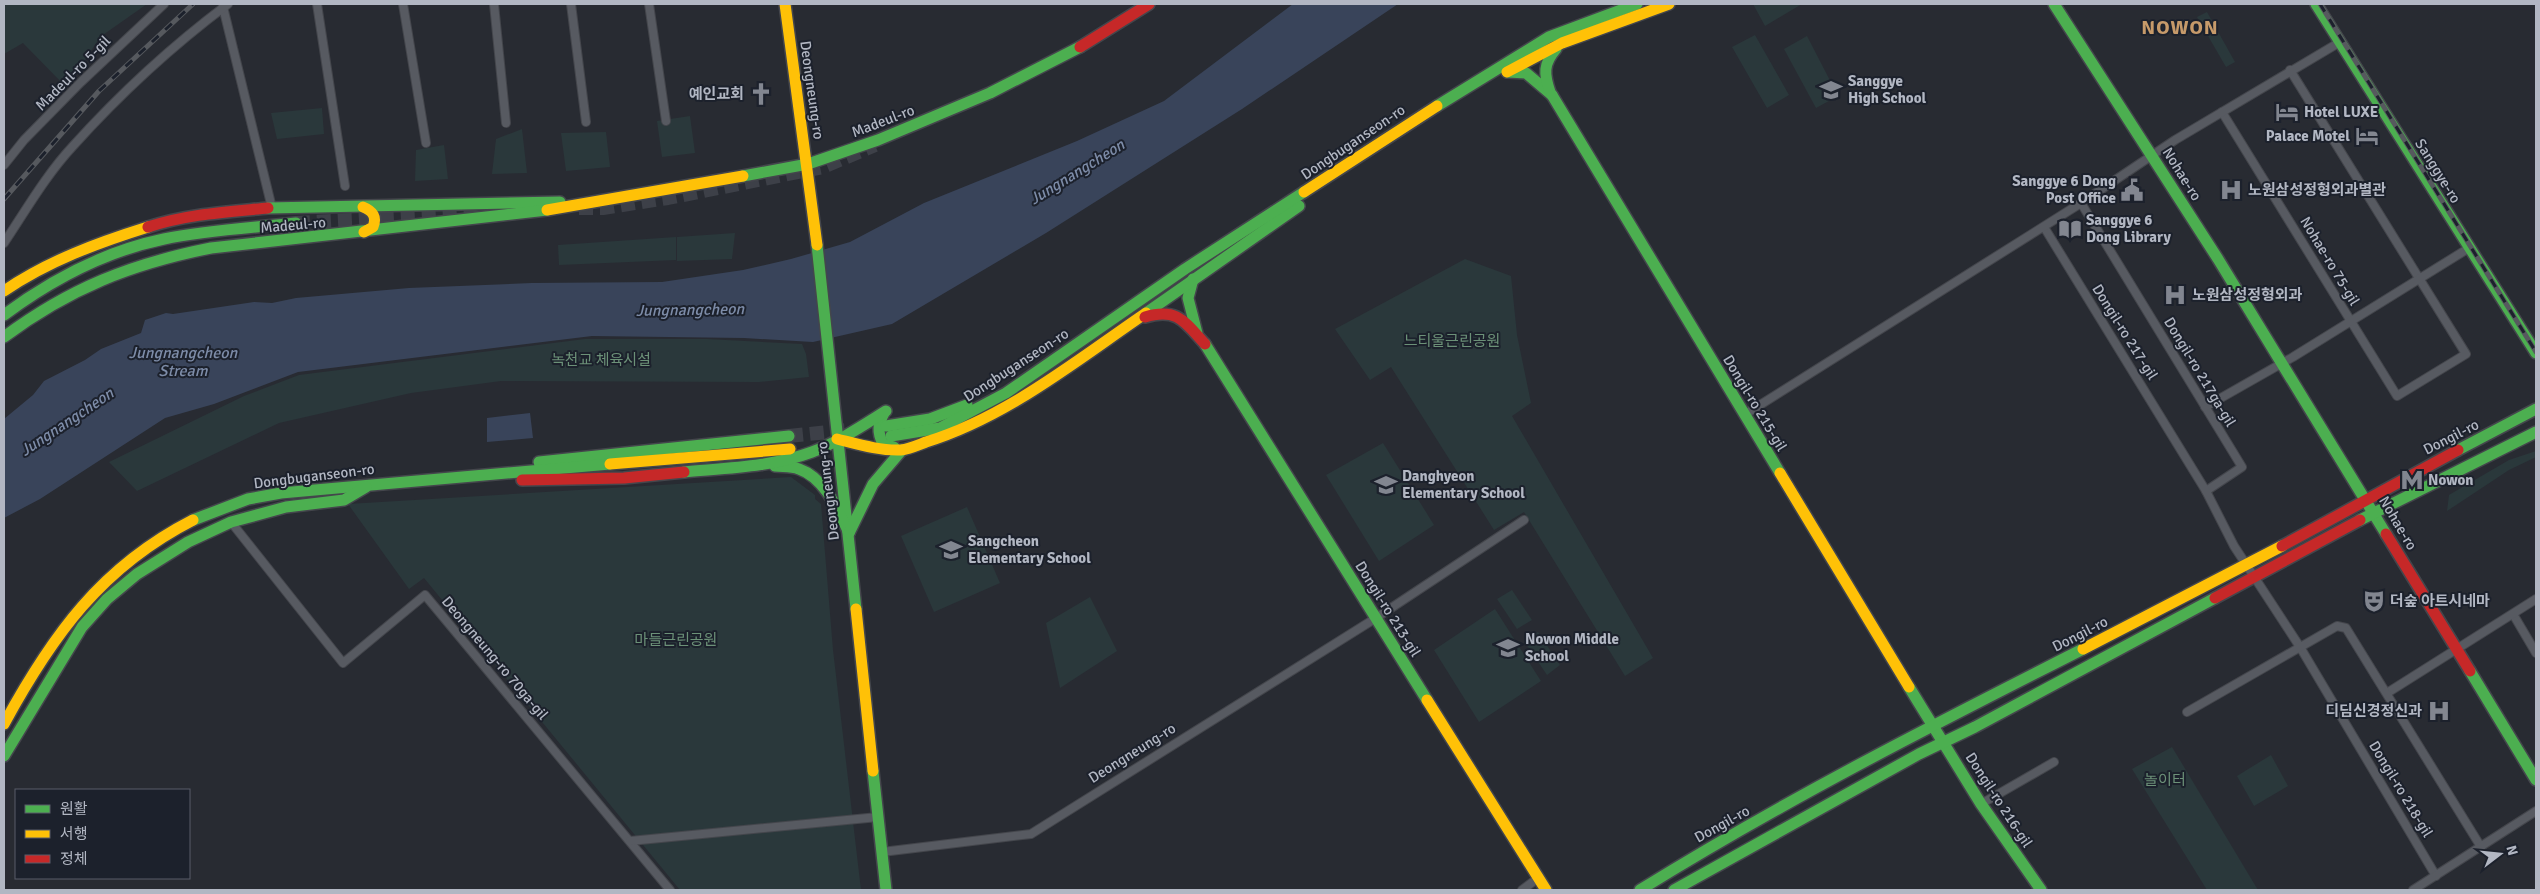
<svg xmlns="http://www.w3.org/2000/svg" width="2540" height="894" font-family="Signika,'Noto Sans KR',sans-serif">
	<rect width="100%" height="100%" fill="#282b32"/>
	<!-- green -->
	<g fill="#2a383b">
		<path d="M4,4H147L100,37L67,88L23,43L4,54Z"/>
		<path d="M1753,4H1802L1765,26Z"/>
		<path d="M2207,12L2235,62L2226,67L2197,17Z"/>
		<path d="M1755,35L1789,95L1767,108L1732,47Z"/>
		<path d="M1807,36L1838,96L1816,108L1784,49Z"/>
		<path d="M322,108L324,134L277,139L271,113Z"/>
		<path d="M690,116L695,153L662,157L657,121Z"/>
		<path d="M522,129L527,173L492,174L496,139Z"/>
		<path d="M606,132L610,167L566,171L561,133Z"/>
		<path d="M444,145L448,179L415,181L416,150Z"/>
		<path d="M735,233L732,259L677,261V237Z"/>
		<path d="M676,237V260L559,265L558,245Z"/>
		<path d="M1465,259L1511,276L1517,335L1531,403L1512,416L1653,658L1625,676L1524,512L1494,530L1391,367L1370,380L1335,329Z"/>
		<path d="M585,339H707L802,344L806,354L809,377L759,382L501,381L411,393L279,423L137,491L109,462L244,396L299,375Z"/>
		<path d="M1383,443L1434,525L1379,561L1326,475Z"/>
		<path d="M2536,451V457L2509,470L2447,511L2449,495L2509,460Z"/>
		<path d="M791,477L815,495V499L821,504L833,650L861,890H680L424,578L409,589L348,504Z"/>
		<path d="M967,507L1000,583L934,612L901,536Z"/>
		<path d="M1512,590L1532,620L1517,629L1497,599Z"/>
		<path d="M1090,597L1117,651L1060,688L1046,623Z"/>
		<path d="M1495,609L1541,681L1479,722L1434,650Z"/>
		<path d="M1538,632L1560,665L1547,675L1524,641Z"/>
		<path d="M2172,747L2258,890H2207L2132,769Z"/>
		<path d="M2271,755L2288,786L2254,806L2237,776Z"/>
	</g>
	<!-- water -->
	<g fill="#39445a">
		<path d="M1293,4H1398L1242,109L1046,233L892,324L813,342L744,338L592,336L298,372L214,404L165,418L40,499L4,518V419L33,395L44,381L85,360L101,349L141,333L145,320L166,313L173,314L254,302L272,303L296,298L409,288L532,283L662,282L743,270L791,259L850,242L924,203L1077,141L1164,101Z"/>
		<path d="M530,413L533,438L487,442V418Z"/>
	</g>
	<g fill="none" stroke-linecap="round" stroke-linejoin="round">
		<!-- highway-tunnel -->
		<g stroke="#3d4048" stroke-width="14" stroke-dasharray="14 7" stroke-linecap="butt">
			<path d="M579,208H603L668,198L823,167L875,145"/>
			<path d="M296,223L513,211"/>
			<path d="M789,436L848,430"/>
		</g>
		<defs>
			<g id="street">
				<path d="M317,4L345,186"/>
				<path d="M403,4L426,143"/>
				<path d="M494,4L506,123"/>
				<path d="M571,4L586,122"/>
				<path d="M649,4L666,121"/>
				<path d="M223,7L272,208"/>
				<path d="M2222,112L2397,396L2466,354L2290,70"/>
				<path d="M4,165L24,140L81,82L164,4"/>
				<path d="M2081,203L2242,467L2206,491"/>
				<path d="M2044,227L2206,491L2234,546L2300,647L2436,876"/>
				<path d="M4,243C26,210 46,175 73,146C119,95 172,46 228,4"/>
				<path d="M2205,407L2293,357L2469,248"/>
				<path d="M1744,415L2081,203L2175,140L2340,42"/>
				<path d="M231,522L343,663L425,595L670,890"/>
				<path d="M2513,614L2536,653"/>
				<path d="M2387,693L2536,599"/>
				<path d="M2187,712L2337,626L2346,628L2481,847"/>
				<path d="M1981,804L2054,762"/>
				<path d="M630,841L878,817"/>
				<path d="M882,852L1031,834L1376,618L1524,520"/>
				<path d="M1522,890L1538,878"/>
				<path d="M2413,890L2536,811"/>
			</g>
			<g id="fast">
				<path d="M2054,4L2218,259L2386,534"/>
				<path d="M2316,4L2536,353"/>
				<path d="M1508,72L1526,73L1552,95"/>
				<path d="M1550,92C1544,74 1543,64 1556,49"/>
				<path d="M1552,95L1780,473"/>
				<path d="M1437,106L1549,37L1637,4"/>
				<path d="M743,176L808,164L878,140L990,93L1080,47"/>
				<path d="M268,208L560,202"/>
				<path d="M817,245L856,609"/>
				<path d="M1193,279L1188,298L1197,333"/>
				<path d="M1146,313L1299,206"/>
				<path d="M4,315C51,280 106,251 164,239C207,230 252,228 296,223"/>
				<path d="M4,337C70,288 131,264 211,248L547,210"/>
				<path d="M1205,344L1427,700"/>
				<path d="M884,413C878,424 877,432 883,444L894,447"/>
				<path d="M886,426L930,419L967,405"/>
				<path d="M891,436L940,428L1006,393L1185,269L1304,192"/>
				<path d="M2458,450L2536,409"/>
				<path d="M539,462L789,436"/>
				<path d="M775,466C783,467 791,466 799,469C825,478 838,510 849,533"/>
				<path d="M684,472C727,468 772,467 812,452C838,442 862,426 886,411"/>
				<path d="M193,520L248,499L281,493L610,464"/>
				<path d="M2360,520L2536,432"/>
				<path d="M849,533L873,484L902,450"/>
				<path d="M2470,671L2536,780"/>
				<path d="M1909,687L1981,804L2041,890"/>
				<path d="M4,756L82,627L107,599L137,574L188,542L231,522L286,507L344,500L366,487"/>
				<path d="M873,771L886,890"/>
				<path d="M1640,890C1783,801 1933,725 2083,649"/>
				<path d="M1674,890L1919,754L1975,727L2215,598"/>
			</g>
			<g id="slow">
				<path d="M785,4L817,245"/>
				<path d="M1507,72L1562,43L1669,4"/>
				<path d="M1304,192L1437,106"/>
				<path d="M363,207C373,211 377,217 373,227L364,232"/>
				<path d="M547,210L743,176"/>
				<path d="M4,291C48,261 97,243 148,227"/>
				<path d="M837,439C857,444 880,451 901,450C909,449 918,445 926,442C1007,417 1077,360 1146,313"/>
				<path d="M610,464L790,449"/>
				<path d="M1780,473L1909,687"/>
				<path d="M856,609L873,771"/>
				<path d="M2083,649L2282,546"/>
				<path d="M1427,700L1546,890"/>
				<path d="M4,724C52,636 101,567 193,520"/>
			</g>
			<g id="jam">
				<path d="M1080,47L1149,4"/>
				<path d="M148,227C187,214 227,212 268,208"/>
				<path d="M1145,317C1177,307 1185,322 1205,344"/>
				<path d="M522,480L624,478L684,472"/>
				<path d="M2386,534L2470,671"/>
				<path d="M2282,546L2458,450"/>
				<path d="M2215,598L2360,520"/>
			</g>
		</defs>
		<!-- street casing -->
		<use href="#street" stroke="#44464c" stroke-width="10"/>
		<!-- fast casing -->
		<use href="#fast" stroke="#44464c" stroke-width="14"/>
		<!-- slow casing -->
		<use href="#slow" stroke="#44464c" stroke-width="14"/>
		<!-- jam casing -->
		<use href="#jam" stroke="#44464c" stroke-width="14"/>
		<!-- street -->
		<use href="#street" stroke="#575a61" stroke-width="8"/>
		<!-- fast -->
		<use href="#fast" stroke="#4caf50" stroke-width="11"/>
		<!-- slow -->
		<use href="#slow" stroke="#ffc107" stroke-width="11"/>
		<!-- jam -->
		<use href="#jam" stroke="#c62828" stroke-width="11"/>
		<defs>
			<g id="rail">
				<path d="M2320,4L2536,352"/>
				<path d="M4,199L99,91L193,4"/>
			</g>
		</defs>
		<!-- rail casing -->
		<use href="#rail" stroke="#56595e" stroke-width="5"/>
		<!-- rail -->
		<use href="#rail" stroke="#1c212c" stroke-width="3" stroke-dasharray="9" stroke-linecap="butt"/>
	</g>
	<!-- icons -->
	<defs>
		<symbol id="school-bare" viewBox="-9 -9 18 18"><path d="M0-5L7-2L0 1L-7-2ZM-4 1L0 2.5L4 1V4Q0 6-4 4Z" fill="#828690" stroke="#1c212c" stroke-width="2.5" paint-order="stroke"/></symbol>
		<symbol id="church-bare" viewBox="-9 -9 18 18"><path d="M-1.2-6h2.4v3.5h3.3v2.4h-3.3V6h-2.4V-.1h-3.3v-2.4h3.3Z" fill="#828690" stroke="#1c212c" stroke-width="2.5" paint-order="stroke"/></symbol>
		<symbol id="hotel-bare" viewBox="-9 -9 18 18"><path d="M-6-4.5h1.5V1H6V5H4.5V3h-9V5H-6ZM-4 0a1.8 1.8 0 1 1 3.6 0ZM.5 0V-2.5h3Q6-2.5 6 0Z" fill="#828690" stroke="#1c212c" stroke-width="2.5" paint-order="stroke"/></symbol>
		<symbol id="civic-bare" viewBox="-9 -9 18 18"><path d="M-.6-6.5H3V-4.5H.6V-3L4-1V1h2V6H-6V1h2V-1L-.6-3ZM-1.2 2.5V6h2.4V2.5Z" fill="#828690" stroke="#1c212c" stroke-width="2.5" paint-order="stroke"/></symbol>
		<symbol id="hospital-bare" viewBox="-9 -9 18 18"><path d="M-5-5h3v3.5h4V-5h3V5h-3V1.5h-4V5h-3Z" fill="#828690" stroke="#1c212c" stroke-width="2.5" paint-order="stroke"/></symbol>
		<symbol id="library-bare" viewBox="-9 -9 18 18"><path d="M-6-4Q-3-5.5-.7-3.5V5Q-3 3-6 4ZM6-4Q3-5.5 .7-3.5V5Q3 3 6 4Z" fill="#828690" stroke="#1c212c" stroke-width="2.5" paint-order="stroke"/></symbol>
		<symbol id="metro-bare" viewBox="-9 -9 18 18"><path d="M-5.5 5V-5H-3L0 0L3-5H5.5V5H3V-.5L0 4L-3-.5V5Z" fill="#828690" stroke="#1c212c" stroke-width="2.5" paint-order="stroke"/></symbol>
		<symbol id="theatre-bare" viewBox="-9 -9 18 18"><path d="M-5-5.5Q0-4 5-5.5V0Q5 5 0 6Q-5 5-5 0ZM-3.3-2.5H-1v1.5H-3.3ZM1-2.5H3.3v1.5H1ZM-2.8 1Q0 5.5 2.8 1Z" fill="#828690" stroke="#1c212c" stroke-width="2.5" paint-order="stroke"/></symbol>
	</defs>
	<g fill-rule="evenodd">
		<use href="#school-bare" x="1815" y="74" width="32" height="32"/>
		<use href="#church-bare" x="745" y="78" width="32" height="32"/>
		<use href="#hotel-bare" x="2271" y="96" width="32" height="32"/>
		<use href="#hotel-bare" x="2351" y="120" width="32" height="32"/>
		<use href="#civic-bare" x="2116" y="174" width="32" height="32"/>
		<use href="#hospital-bare" x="2215" y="174" width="32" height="32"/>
		<use href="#library-bare" x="2054" y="213" width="32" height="32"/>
		<use href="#hospital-bare" x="2159" y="279" width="32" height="32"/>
		<use href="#metro-bare" x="2396" y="464" width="32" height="32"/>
		<use href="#school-bare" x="1370" y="469" width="32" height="32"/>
		<use href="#school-bare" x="935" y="534" width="32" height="32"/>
		<use href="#theatre-bare" x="2358" y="585" width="32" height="32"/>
		<use href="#school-bare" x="1492" y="632" width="32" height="32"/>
		<use href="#hospital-bare" x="2423" y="695" width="32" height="32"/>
	</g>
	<g text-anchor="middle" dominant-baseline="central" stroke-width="4" stroke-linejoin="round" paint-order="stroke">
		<!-- street labels -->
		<g font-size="15" fill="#b2b7c3" stroke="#1c212c">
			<text transform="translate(73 73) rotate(-45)">Madeul-ro 5-gil</text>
			<text transform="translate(812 90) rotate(82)">Deongneung-ro</text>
			<text transform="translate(883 121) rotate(-21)">Madeul-ro</text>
			<text transform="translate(1353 142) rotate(-34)">Dongbuganseon-ro</text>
			<text transform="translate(2438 171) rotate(58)">Sanggye-ro</text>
			<text transform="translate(2182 174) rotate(58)">Nohae-ro</text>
			<text transform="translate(293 225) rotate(-5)">Madeul-ro</text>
			<text transform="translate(2330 261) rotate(59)">Nohae-ro 75-gil</text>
			<text transform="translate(2125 332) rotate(58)">Dongil-ro 217-gil</text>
			<text transform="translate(1016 365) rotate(-33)">Dongbuganseon-ro</text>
			<text transform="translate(2200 372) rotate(59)">Dongil-ro 217ga-gil</text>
			<text transform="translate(1755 403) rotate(59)">Dongil-ro 215-gil</text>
			<text transform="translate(2451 437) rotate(-27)">Dongil-ro</text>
			<text transform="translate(314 476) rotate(-7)">Dongbuganseon-ro</text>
			<text transform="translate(828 491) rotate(-97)">Deongneung-ro</text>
			<text transform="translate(2398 523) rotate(59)">Nohae-ro</text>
			<text transform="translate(1388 609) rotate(58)">Dongil-ro 213-gil</text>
			<text transform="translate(2080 634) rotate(-27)">Dongil-ro</text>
			<text transform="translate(495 658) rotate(50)">Deongneung-ro 70ga-gil</text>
			<text transform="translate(1132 753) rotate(-32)">Deongneung-ro</text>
			<text transform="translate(2401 789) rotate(59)">Dongil-ro 218-gil</text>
			<text transform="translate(1999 800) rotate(57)">Dongil-ro 216-gil</text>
			<text transform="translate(1722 824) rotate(-29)">Dongil-ro</text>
		</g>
		<!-- poi labels -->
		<g font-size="15" font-weight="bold" fill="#b2b7c3" stroke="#1c212c" text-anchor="start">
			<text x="1848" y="81">Sanggye<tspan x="1848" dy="17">High School</tspan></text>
			<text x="744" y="94" text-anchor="end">예인교회</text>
			<text x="2304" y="112">Hotel LUXE</text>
			<text x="2350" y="136" text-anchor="end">Palace Motel</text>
			<text x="2116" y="181" text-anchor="end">Sanggye 6 Dong<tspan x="2116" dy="17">Post Office</tspan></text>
			<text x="2248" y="190">노원삼성정형외과별관</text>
			<text x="2086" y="220">Sanggye 6<tspan x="2086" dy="17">Dong Library</tspan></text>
			<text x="2192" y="295">노원삼성정형외과</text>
			<text x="1402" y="476">Danghyeon<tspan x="1402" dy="17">Elementary School</tspan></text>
			<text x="2428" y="480">Nowon</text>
			<text x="968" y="541">Sangcheon<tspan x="968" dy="17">Elementary School</tspan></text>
			<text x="2390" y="601">더숲 아트시네마</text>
			<text x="1525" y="639">Nowon Middle<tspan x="1525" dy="17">School</tspan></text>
			<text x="2422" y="711" text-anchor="end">디딤신경정신과</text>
		</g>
		<!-- park labels -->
		<g font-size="15" fill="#6c9178" stroke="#1c212c">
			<text x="1452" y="341">느티울근린공원</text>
			<text x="601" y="360">녹천교 체육시설</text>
			<text x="676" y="640">마들근린공원</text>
			<text x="2165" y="780">놀이터</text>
		</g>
		<!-- water labels -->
		<g font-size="16" font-style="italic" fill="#7d8ca8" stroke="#1c212c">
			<text transform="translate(1077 172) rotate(-32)">Jungnangcheon</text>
			<text transform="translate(690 310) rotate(-1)">Jungnangcheon</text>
			<text x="183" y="353">Jungnangcheon<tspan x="183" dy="18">Stream</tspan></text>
			<text transform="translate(67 422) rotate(-34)">Jungnangcheon</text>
		</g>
		<!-- district labels -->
		<g font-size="20" font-weight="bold" letter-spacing="1" fill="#c69a6a" stroke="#1c212c">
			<text x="2180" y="27">NOWON</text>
		</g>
	</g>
	<!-- border -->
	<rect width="2540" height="894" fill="none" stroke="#b2b7c3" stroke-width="10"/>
	<!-- legend -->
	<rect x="15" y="789" width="175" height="90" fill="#1c212c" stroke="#585d68"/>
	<rect x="25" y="805" width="25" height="8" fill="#4caf50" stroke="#585d68"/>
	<text x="60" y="814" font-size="15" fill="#b2b7c3">원활</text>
	<rect x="25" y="830" width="25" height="8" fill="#ffc107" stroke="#585d68"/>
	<text x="60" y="839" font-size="15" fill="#b2b7c3">서행</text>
	<rect x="25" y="855" width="25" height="8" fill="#c62828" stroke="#585d68"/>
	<text x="60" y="864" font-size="15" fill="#b2b7c3">정체</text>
	<!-- north arrow -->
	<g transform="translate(2500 854) rotate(74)" stroke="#1c212c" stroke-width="4" paint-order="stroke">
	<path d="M0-4L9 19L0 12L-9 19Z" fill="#b2b7c3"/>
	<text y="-8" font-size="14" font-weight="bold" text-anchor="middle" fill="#b2b7c3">N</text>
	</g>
</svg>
